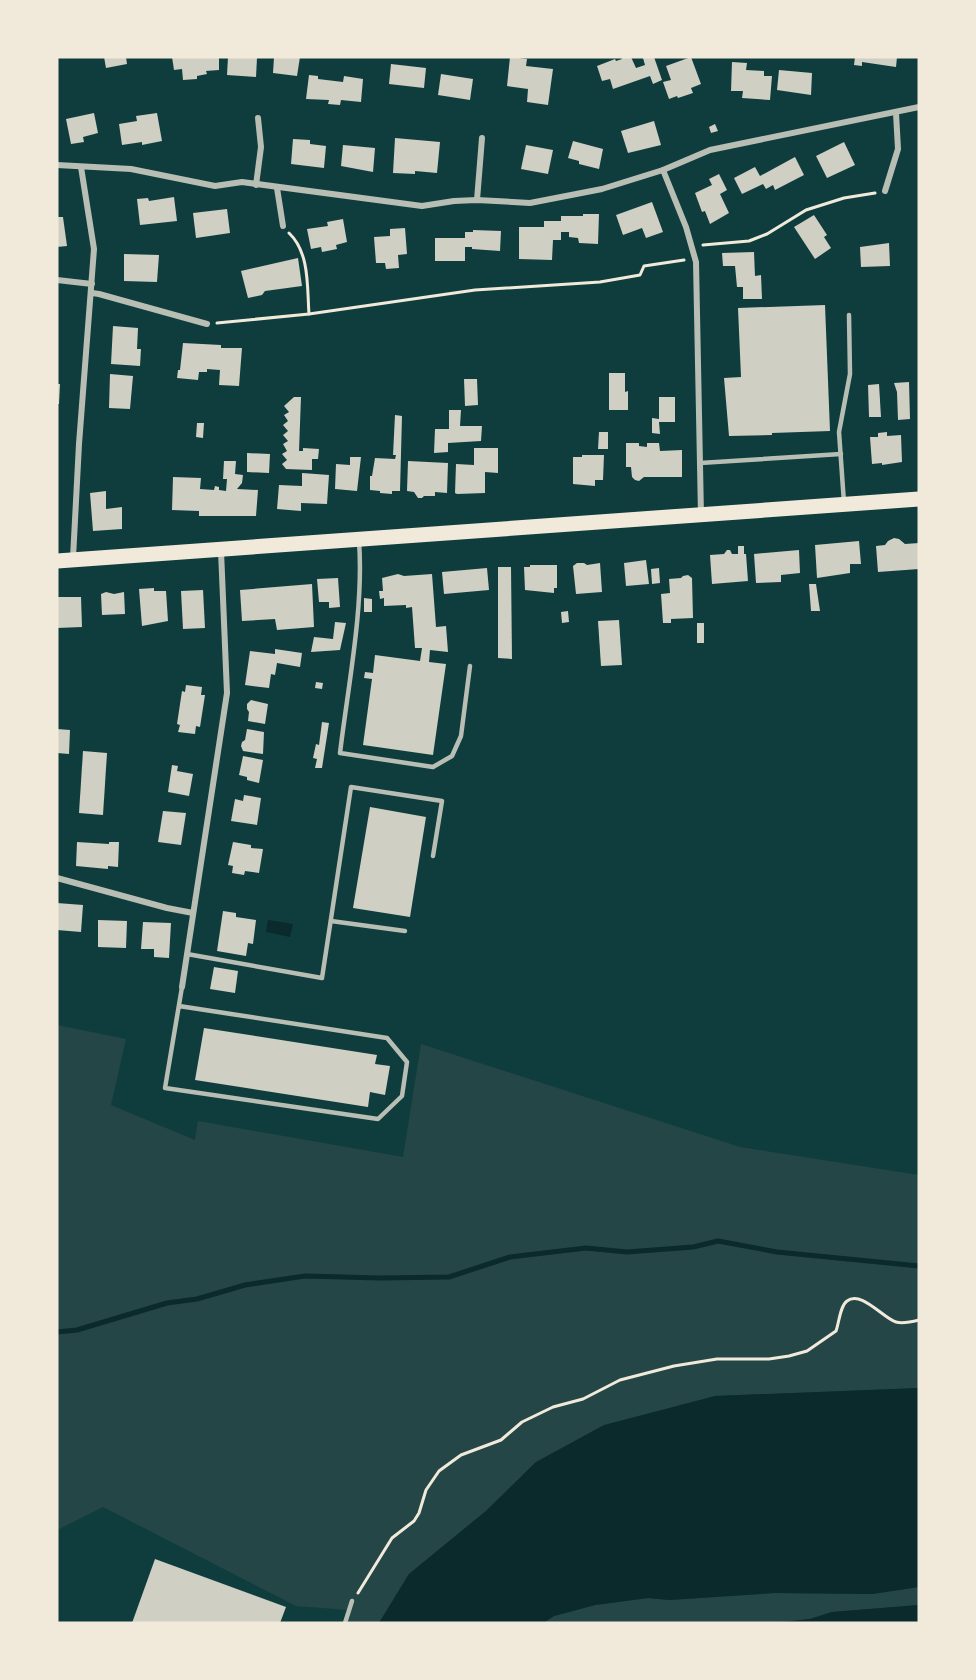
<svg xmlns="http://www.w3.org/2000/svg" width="976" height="1680" font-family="'Alegreya Sans',sans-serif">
	<rect width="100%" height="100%" fill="#0f3d3e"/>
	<!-- green -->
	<g fill="#244646">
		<path d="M57,1025L126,1039L111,1105L195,1140L198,1121L403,1157L421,1044L740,1147L919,1175V1388L715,1396L536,1462L486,1511L409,1574L379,1623H345L348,1610L296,1606L103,1507L57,1530Z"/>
		<path d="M919,1587V1605L832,1612L810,1619L774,1623H543L554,1616L595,1605L648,1598L669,1600L774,1593L872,1594Z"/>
	</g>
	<!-- water -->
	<g fill="#0a2a2b">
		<path d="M268,920L293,924L290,937L266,932Z"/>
		<path d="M919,1388V1587L872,1594L774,1593L669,1600L648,1598L595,1605L554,1616L543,1623H379L409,1574L486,1511L536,1462L604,1425L715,1396Z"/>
		<path d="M919,1605V1623H774L810,1619L832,1612Z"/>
	</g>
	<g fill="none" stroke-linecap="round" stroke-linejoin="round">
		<!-- stream -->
		<path stroke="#0a2a2b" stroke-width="5" d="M57,1332L77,1330L167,1303L197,1299L245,1285L305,1276L380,1278L449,1277L510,1257L586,1248L627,1252L693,1247L718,1241L777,1252L919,1266"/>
	</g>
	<!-- building -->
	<g fill="#cfcfc3">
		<path d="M104,57H126L127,64L106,68Z"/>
		<path d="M172,57H219V70L206,71L207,74L197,76V79L183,80L182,69L174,70Z"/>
		<path d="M228,57L257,58L256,77L227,75Z"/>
		<path d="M274,57H300L297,76L273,73Z"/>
		<path d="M510,57L527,59L526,66L553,69L548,105L527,102L528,89L507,86Z"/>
		<path d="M621,57H631L636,68L645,65L643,58L654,57L662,80L653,84L650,76L613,89L610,79L602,81L597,66L615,59L616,61L622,59Z"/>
		<path d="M691,57L701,84L691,88L693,93L678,98L677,96L669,99L663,82L671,80L666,66Z"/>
		<path d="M855,57H897L896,67L862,62V66L854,65Z"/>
		<path d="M732,62L747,63L746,70L764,71V76H772L770,100L742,98L743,91H731Z"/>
		<path d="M391,64L426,68L424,88L389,84Z"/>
		<path d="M779,70L812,73L811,95L777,90Z"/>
		<path d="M441,74L473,79L470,100L438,95Z"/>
		<path d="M309,75L318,76V79L343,82L344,76L363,79L361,102L341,100L340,105L328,104L329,100L306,99Z"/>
		<path d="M94,113L98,133L83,137L84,142L71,144L66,119Z"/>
		<path d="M157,113L162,141L142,145V142L122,145L119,124L137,121L136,116Z"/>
		<path d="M654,121L661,145L628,153L621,131Z"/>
		<path d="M715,124L718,131L711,133L709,127Z"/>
		<path d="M395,138L440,142L437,173L415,171V174L393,173Z"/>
		<path d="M293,139L310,140V144L326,146L324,168L291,164Z"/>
		<path d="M573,141L603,149L599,169L579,164V161L568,158Z"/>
		<path d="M844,142L855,165L827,178L816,156Z"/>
		<path d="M343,145L375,148L373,172L341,166Z"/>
		<path d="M526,145L553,150L548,174L521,169Z"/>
		<path d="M795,157L804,175L775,190L773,185L766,189L763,184L742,194L734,178L755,167L760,176Z"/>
		<path d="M719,174L727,190L720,194L729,213L710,224L705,211L702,212L695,193L712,185L709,179Z"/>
		<path d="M174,197L177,221L140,225L137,199L148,198L149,201Z"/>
		<path d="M652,202L663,232L646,238L642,228L623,235L616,215Z"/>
		<path d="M227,209L230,233L196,238L193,213Z"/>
		<path d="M583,214H599L598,244L579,243L578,238L569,237V232H561V240H553L552,260L519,259V227H544V221H561V216H583Z"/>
		<path d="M814,215L827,235L824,237L831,248L815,259L794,227Z"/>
		<path d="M57,217H63L67,246L57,247Z"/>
		<path d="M343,219L347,242L336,245L337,249L322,252L321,247L311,249L307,229L328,226L327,222Z"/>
		<path d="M405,228L407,254L398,255L399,268L386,269L385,263H376L374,237L390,236V229Z"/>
		<path d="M473,230L501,231L500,251L472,249V247H465V261H435V238H465V232H473Z"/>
		<path d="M889,243L890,266L861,267L860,247Z"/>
		<path d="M754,252L755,276L761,275L762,299H743V287H737L735,266H723L722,253Z"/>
		<path d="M124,254L159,255L157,282L124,281Z"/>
		<path d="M298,258L302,286L265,291L262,295L248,298L241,271Z"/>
		<path d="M825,305L830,431L772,433V435L729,436L724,378L741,377L738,308Z"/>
		<path d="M113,326L138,328L137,349H141L140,366L111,364Z"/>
		<path d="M183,343L221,345V348H242L239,386L219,385L220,370L207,369V372H199L198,380L177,378L178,370H180Z"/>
		<path d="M609,373H625V392L628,391V410H609Z"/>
		<path d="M110,374L133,376L130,409L109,408Z"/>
		<path d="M464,379H477L478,405L465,406Z"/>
		<path d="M909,382L910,419L898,420L897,392L894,383Z"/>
		<path d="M57,384H60L59,404H57Z"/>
		<path d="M879,384L881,417H869L868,385Z"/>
		<path d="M294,397H301L299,451H303V448L319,449L318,459H312V470L286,469L282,464L287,460L282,454L287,451L283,444L288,441L283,435L288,431L283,425L288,421L284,415L289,412L284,406Z"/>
		<path d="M659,397H675V422H659L660,434L652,433V418L659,419Z"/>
		<path d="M449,410H461L460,426H482L481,441L448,443V452L434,453L435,429H449Z"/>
		<path d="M395,415L402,416L400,491H392V494L380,493V491L370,490V476H372L375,458L395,459L396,455H393Z"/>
		<path d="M197,423H204L203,438L196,437Z"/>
		<path d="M599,432H608V449H598Z"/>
		<path d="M887,432V436L901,435L902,462L882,465V463L872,464L870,437H878V433Z"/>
		<path d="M626,443H639V446L647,447V443H659L660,451L682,450V477H644L639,481L635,480L632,477L631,467H626Z"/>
		<path d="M474,448H498V473L485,472V493L457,494L455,493L456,464L474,465Z"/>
		<path d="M247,453L270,454L269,473L247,472Z"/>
		<path d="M582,455H604L603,480H595V486L573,484V457H582Z"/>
		<path d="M350,457H361L357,491L335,489L336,464L350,465Z"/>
		<path d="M224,461H236L235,474L243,475L242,483L237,489L258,490L256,516H199V511L172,510L173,477L201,478L200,489L214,490L215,486L219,487V490L226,491L227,479H223Z"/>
		<path d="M408,461L448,463L447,493L435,492V496H424L422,498H418L414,492L407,491Z"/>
		<path d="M302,473L329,475L327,504L301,503V511L277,509L279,485L302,486Z"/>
		<path d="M106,491V509L122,507V529L93,531L90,493Z"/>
		<path d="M894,538L899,539L905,544L919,543V569L878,572L876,546L885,545L888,541Z"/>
		<path d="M859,541L861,564H850V573L817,578L815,545Z"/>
		<path d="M738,546H744V554H746L748,581L712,584L710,555L724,554L727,550H730L732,554H738Z"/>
		<path d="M799,550L800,573L781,575V582L756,583L754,554Z"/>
		<path d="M646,560L649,584L626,586L624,563Z"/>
		<path d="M577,563H584L587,565L600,563L602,592L576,594L573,566Z"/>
		<path d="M530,565H557V588H554V593L525,590L524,567H530Z"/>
		<path d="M498,567H511L512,659L498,658Z"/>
		<path d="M487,568L489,590L444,594L442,572Z"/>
		<path d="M659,568L660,583L652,584L651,569Z"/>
		<path d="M398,574L404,576L432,574L436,627L446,626L448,652L430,650L429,662L446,664L433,755L363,745L372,679L364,678L365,672L373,673L375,655L420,661L422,648H415L412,607L406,608V605L384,606V598L380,599L379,591H383L382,578Z"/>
		<path d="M688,575L692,578L693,618L671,619V623H663L661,594L670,593L669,579L681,578L683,576Z"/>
		<path d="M338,578L340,607L329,608V602H319L317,579Z"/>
		<path d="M312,584L314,627L277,630L275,619L242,621L240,590Z"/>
		<path d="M809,584H816L820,611H811Z"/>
		<path d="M154,588V591H166L168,621L142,626L139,589Z"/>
		<path d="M203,590L205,628L183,629L181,591Z"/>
		<path d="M106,592L114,594L124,592L125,614L102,615L101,594Z"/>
		<path d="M57,597H81L82,627L57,628Z"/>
		<path d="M364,598L372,599V612H364Z"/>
		<path d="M568,611L569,622L562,623L561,612Z"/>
		<path d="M619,620L622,665L601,666L598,621Z"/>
		<path d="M335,622L346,623L340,650L311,652L314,637L333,639Z"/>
		<rect x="697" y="623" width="7" height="20"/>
		<path d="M275,649L302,653L300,667L277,663L275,675L271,674L269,688L245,685L250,651L275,654Z"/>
		<path d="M316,682L323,683L322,689L315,688Z"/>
		<path d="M186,685L202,687L201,695H205L200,727L196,726L195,734L178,732L180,725L177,724L182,691L185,692Z"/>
		<path d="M251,700L268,704L265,724L248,721L249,712L247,709V704Z"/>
		<path d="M322,722L329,723L322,768H315L317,759L313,758L316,744L319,745Z"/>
		<path d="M57,729L70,730L69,754L57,753Z"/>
		<path d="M247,729L264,732L263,754L243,751L241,746L242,742L245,740Z"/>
		<path d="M83,751L107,753L103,815L79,813Z"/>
		<path d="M243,756L263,760L259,783L247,780V777L239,775Z"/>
		<path d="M172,765L178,766L177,771L193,774L189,796L168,792Z"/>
		<path d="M244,795L261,798L257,825L231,821L235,799L243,801Z"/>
		<path d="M370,807L426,817L410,917L353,908Z"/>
		<path d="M163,811L186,813L181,845L158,842Z"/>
		<path d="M77,842L109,844V842H119L118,867L108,866V869L76,866Z"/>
		<path d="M233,842L251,845V848L263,849L259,873L245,871L244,875L232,873L233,866L228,865Z"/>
		<path d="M57,903L83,905L81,932L57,930Z"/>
		<path d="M223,911L236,913V917L256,920L253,944L248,943L246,956L217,951Z"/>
		<path d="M98,920L127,921L126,948L98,947Z"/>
		<path d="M143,922L171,923L169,958L154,957V949H141Z"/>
		<path d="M214,967L238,971L235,993L210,989Z"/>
		<path d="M204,1028L377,1055L375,1064L390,1066L385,1095L370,1092L368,1107L195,1080Z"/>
		<path d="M155,1559L286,1607L280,1623H132Z"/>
	</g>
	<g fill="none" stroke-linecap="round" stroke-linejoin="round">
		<!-- path -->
		<g stroke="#f1e9da" stroke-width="3">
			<path d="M289,233C310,253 307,287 309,314"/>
			<path d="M703,245L749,241L767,234L806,210L844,198L875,193"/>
			<path d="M217,323L309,314L475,290L600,282L640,275L644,266L684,260"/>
			<path d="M358,1593L392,1538L414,1521L419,1513L426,1490L439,1471L461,1455L501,1440L522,1422L553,1407L583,1399L620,1380L674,1366L717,1359H769L789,1356L807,1351L836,1331C839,1323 840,1306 847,1301C861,1290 883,1318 896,1322C903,1324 911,1322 919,1320"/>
		</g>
		<!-- service -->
		<g stroke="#b8beb3" stroke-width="4.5">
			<path d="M700,463L841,454"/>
			<path d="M844,503L839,432L850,374L849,315"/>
			<path d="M359,541C364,608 348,686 340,753L433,767L452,756L461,736L470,666"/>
			<path d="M331,921L405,931"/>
			<path d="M187,954L322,978L351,787L442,801L433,856"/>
			<path d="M179,1006L387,1038L407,1062L402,1096L378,1119L165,1088L182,987"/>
			<path d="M345,1623L352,1601"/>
		</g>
		<!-- minor -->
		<g stroke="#b8beb3" stroke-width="6">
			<path d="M57,165L131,169L215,186L242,182L422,206L454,201L477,200L530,203L602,189L663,170L710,150L919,107"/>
			<path d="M663,170L686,227L696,262L701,515"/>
			<path d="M256,185L261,147L258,118"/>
			<path d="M277,188L283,226"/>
			<path d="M885,191L898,149L896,113"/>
			<path d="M477,200L482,138"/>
			<path d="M57,280L92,284"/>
			<path d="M92,293L99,294L207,324"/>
			<path d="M73,558L79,444L94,249L81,167"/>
			<path d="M57,878L167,908L193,913"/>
			<path d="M182,987L227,693L221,551"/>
		</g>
		<!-- primary -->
		<path stroke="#f1e9da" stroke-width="15" d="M57,561L919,499"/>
	</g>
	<!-- border -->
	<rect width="976" height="1680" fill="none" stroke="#f1e9da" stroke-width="117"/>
</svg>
